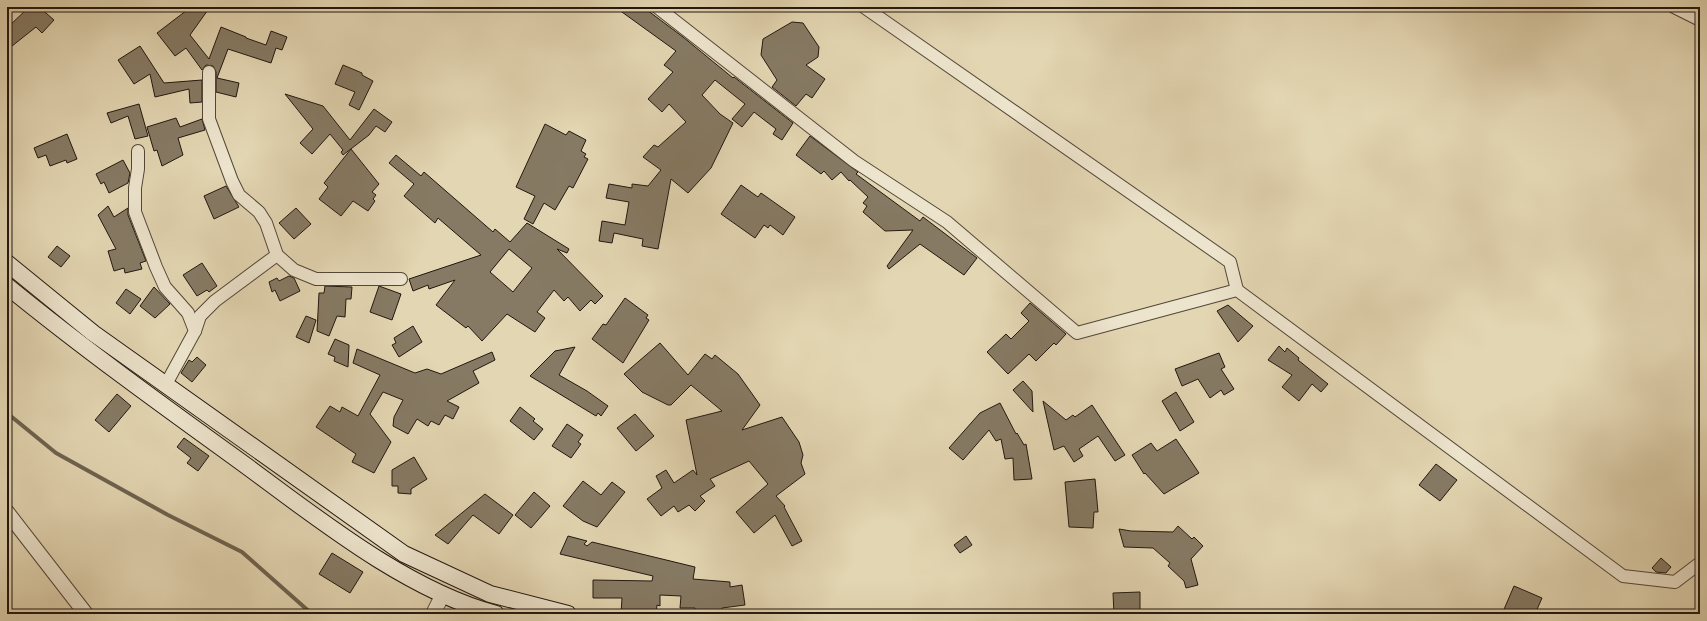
<svg xmlns="http://www.w3.org/2000/svg" width="1707" height="621" font-family="Vollkorn,serif">
	<rect width="100%" height="100%" fill="#e3d6b2"/>
	<filter id="stains"><feTurbulence type="fractalNoise" baseFrequency=".005" numOctaves="4"/><feColorMatrix values="0 0 0 0 .2 0 0 0 0 .09 0 0 0 0 .02 0 0 0 .5 -.17"/></filter>
	<radialGradient id="worn" r=".72"><stop offset=".6" stop-color="#630" stop-opacity="0"/><stop offset="1" stop-color="#630" stop-opacity=".3"/></radialGradient>
	<g fill="none" stroke-linecap="round" stroke-linejoin="round">
		<!-- stream -->
		<path stroke="#6e6350" stroke-width="4" d="M7,413L56,453L168,515L242,552L312,614"/>
	</g>
	<!-- building -->
	<g fill="#867a64" stroke="#221710" fill-rule="evenodd">
		<path d="M29,7H39L54,20L42,33L36,27L7,50V28Z"/>
		<path d="M191,7H210L190,35L209,59L221,27L246,37V38L266,45L271,31L287,37L282,50L276,48L271,63L228,49L217,78L239,83L236,97L216,92V72L213,66L206,65L202,70L186,48L175,56L157,33Z"/>
		<path d="M615,7H643L683,37L733,78L734,77L793,123L782,140L773,134L776,129L754,112L742,127L732,119L745,104L715,80L702,95L720,114L733,123L711,168L688,193L671,179L658,249L642,246L643,239L614,233L612,243L599,241L602,221L625,225L629,202L606,198L609,184L632,188V184L648,186L661,170L643,157L654,145L658,147L686,122L669,104L662,112L648,99L673,72L664,65L676,51Z"/>
		<path d="M792,22L803,23L819,47L818,57L806,65L825,79L812,98L806,94L796,106L772,87L777,80L761,55L763,39Z"/>
		<path d="M140,46L164,83L202,80V102L190,103L189,89L155,97L150,74L134,84L118,60Z"/>
		<path d="M343,65L362,73V75L373,81L359,110L349,105L355,92L335,84Z"/>
		<path d="M285,94L323,106L350,140L374,109L392,122L385,132L376,126L369,135L343,155L341,152L343,150L330,134L312,154L300,143L313,129Z"/>
		<path d="M139,104L148,136L135,139L128,116L111,123L107,113Z"/>
		<path d="M176,118L180,127L202,119L205,130L178,138L183,155L162,166L157,150L154,151L147,127Z"/>
		<path d="M545,124L566,135L569,131L586,140L581,151L586,154L584,157L588,159L573,188L569,186L555,210L544,203L533,224L524,219L535,196L516,187Z"/>
		<path d="M67,134L77,159L67,163L66,160L50,166L46,155L38,158L34,148Z"/>
		<path d="M810,136L858,172L856,174L920,221L923,217L977,258L964,275L920,244L889,269L887,266L913,230L885,231L863,212L867,206L863,203L868,197L850,180L849,181L841,172L832,180L824,171L821,174L796,155Z"/>
		<path d="M351,149L379,184L372,192L376,195L373,199L375,201L368,211L353,201L341,216L319,199L328,187L324,183Z"/>
		<path d="M396,155L421,176L424,172L493,232L495,229L510,242L527,223L569,249L567,253L557,249L603,296L595,304L591,300L580,311L568,297L564,301L554,290L537,312L545,318L535,332L507,314L482,341L468,326L466,328L436,305L455,280L429,289L428,285L413,291L409,279L481,255L438,218L435,223L404,196L414,184L389,163ZM509,249L532,268L513,292L490,272Z"/>
		<path d="M123,160L130,173L128,183L109,193L104,182L101,184L96,174Z"/>
		<path d="M741,185L758,197L761,193L795,217L783,235L770,225L768,228L764,225L755,238L721,214Z"/>
		<path d="M226,186L239,207L214,219L204,196Z"/>
		<path d="M108,206L114,217L128,208V215L146,261L140,263L142,269L125,273L124,268L114,271L108,251L116,249L98,215Z"/>
		<path d="M296,208L311,224L294,239L279,223Z"/>
		<path d="M57,246L70,256L61,267L48,257Z"/>
		<path d="M202,263L217,286L209,292L207,290L197,296L183,275Z"/>
		<path d="M289,276L294,278L300,291L280,301L275,290L272,292L269,282L277,278L279,281Z"/>
		<path d="M325,286L352,287L351,299H346L345,317L337,316L329,336L317,331L319,293H324Z"/>
		<path d="M379,286L401,294L392,320L370,312Z"/>
		<path d="M154,287L170,304L155,318L140,306Z"/>
		<path d="M126,289L141,299L130,314L116,303Z"/>
		<path d="M625,298L648,315L646,318L649,320L623,363L592,339L603,324L606,325Z"/>
		<path d="M1030,303L1066,334L1056,345L1054,343L1036,361L1029,354L1008,374L987,352L1006,334L1011,339L1029,321L1021,313Z"/>
		<path d="M1228,305L1253,326L1238,342L1217,311Z"/>
		<path d="M306,316L316,320L309,343L296,337Z"/>
		<path d="M413,326L422,342L399,357L392,345L396,343L394,338Z"/>
		<path d="M335,339L349,345L348,367L334,361L335,357L328,354Z"/>
		<path d="M660,343L688,375L705,354L712,359L715,355L738,374L760,405L742,430L782,417L799,442L803,455L801,463L805,474L776,496L785,506L784,507L802,541L792,546L775,515L754,533L736,512L768,484L749,461L710,479L715,486L700,496L705,501L695,511L689,505L678,512L674,506L661,516L647,499L662,488L656,476L666,470L674,483L693,470L697,475L686,420L722,411L691,385L671,405H668L642,392L624,374Z"/>
		<path d="M1279,346L1285,352L1287,348L1299,358L1298,360L1328,384L1321,392L1312,384L1299,401L1282,387L1292,375L1268,360Z"/>
		<path d="M575,347L559,375L587,391L608,406L601,416L598,413L596,416L530,376L555,351Z"/>
		<path d="M357,349L415,373L427,369L441,374L492,352L495,360L473,371L479,383L447,401L459,407L453,419L445,415L439,425L431,421L428,426L417,419L408,434L393,426L394,417L403,400L383,392L370,414L391,442L374,473L352,462L356,454L316,427L330,406L340,412L342,407L358,416L380,375L353,363Z"/>
		<path d="M1219,353L1225,367L1221,369L1234,389L1224,395L1221,390L1210,398L1198,379L1182,386L1175,369Z"/>
		<path d="M197,357L206,365L192,382L181,373L189,360L192,362Z"/>
		<path d="M1023,381L1032,391L1033,412L1013,390Z"/>
		<path d="M1176,392L1194,422L1180,431L1162,401Z"/>
		<path d="M117,394L131,406L109,432L95,420Z"/>
		<path d="M1043,401L1066,420L1073,415L1075,417L1092,405L1125,455L1115,461L1098,436L1079,449L1083,456L1074,462L1064,446L1054,450Z"/>
		<path d="M1000,403L1016,434L1017,433L1024,445L1026,444L1032,479L1014,480L1013,458L1005,459L1001,439L996,441L989,430L963,460L949,448L980,413Z"/>
		<path d="M520,407L535,419L533,421L543,429L534,440L510,421Z"/>
		<path d="M635,414L654,436L636,451L617,428Z"/>
		<path d="M567,424L583,435L578,442L581,444L571,458L552,446Z"/>
		<path d="M184,438L209,456L198,471L187,463L191,458L177,447Z"/>
		<path d="M1176,439L1199,473L1164,494L1145,473L1144,474L1132,455L1151,443L1157,451Z"/>
		<path d="M414,457L427,479L411,489V494L398,493V486H392V470Z"/>
		<path d="M1436,464L1457,480L1440,501L1419,485Z"/>
		<path d="M1095,479L1098,512H1094L1093,528L1069,527L1065,482Z"/>
		<path d="M583,481L601,495L612,482L625,492L597,527L583,521L563,506Z"/>
		<path d="M534,492L550,506L531,528L515,515Z"/>
		<path d="M485,494L513,515L499,534L473,515L448,544L435,535Z"/>
		<path d="M1178,526L1192,539L1194,537L1203,546L1191,559L1198,585L1186,588L1184,581L1168,566L1170,563L1153,548L1124,547L1119,529L1131,531L1173,532Z"/>
		<path d="M568,536L587,541L584,544L587,546L592,542L695,567L693,579L730,582V587L742,585L745,605L722,608V614H695V608H680L681,596L660,595V606L657,605L656,614H621L622,598H593V580L652,581L653,576L560,554Z"/>
		<path d="M966,536L972,545L960,553L954,545Z"/>
		<path d="M332,553L363,572L350,593L319,574Z"/>
		<path d="M1661,558L1671,567L1666,573L1656,572L1652,568Z"/>
		<path d="M1514,586L1542,598L1535,614H1502Z"/>
		<path d="M1140,592V614H1114L1113,593Z"/>
	</g>
	<g fill="none" stroke-linecap="round" stroke-linejoin="round">
		<defs>
			<g id="minor">
				<path d="M657,7L854,161L947,222L1077,333L1237,290L1623,576L1675,582L1700,563"/>
				<path d="M864,7L1230,262L1237,290"/>
				<path d="M1674,7L1700,20"/>
				<path d="M209,72V119L232,181L239,195L259,212L266,223L277,255L294,270L316,279H401"/>
				<path d="M138,151V169L135,188V212L156,267L165,287L188,313L195,331"/>
				<path d="M165,386L195,331L200,316L215,301L277,255"/>
			</g>
			<g id="tertiary">
				<path d="M7,512L86,614"/>
				<path d="M433,614L443,594"/>
			</g>
			<g id="secondary">
				<path d="M7,263L93,333L404,554L490,594L568,614"/>
				<path d="M7,286C83,348 162,405 241,462C316,517 406,590 496,614"/>
			</g>
		</defs>
		<!-- minor casing -->
		<use href="#minor" stroke="#524738" stroke-width="14"/>
		<!-- tertiary casing -->
		<use href="#tertiary" stroke="#524738" stroke-width="16"/>
		<!-- secondary casing -->
		<use href="#secondary" stroke="#221710" stroke-width="18"/>
		<!-- minor -->
		<use href="#minor" stroke="#ede4cd" stroke-width="12"/>
		<!-- tertiary -->
		<use href="#tertiary" stroke="#ede4cd" stroke-width="14"/>
		<!-- secondary -->
		<use href="#secondary" stroke="#ede4cd" stroke-width="16"/>
	</g>
	<!-- margin -->
	<rect width="1707" height="621" fill="none" stroke="#e3d6b2" stroke-width="24"/>
	<rect x="8" y="8" width="1691" height="605" fill="none" stroke="#221710" stroke-width="2"/>
	<rect x="12" y="12" width="1683" height="597" fill="none" stroke="#221710"/>
	<rect width="100%" height="100%" filter="url(#stains)"/>
	<rect width="100%" height="100%" fill="url(#worn)"/>
</svg>
